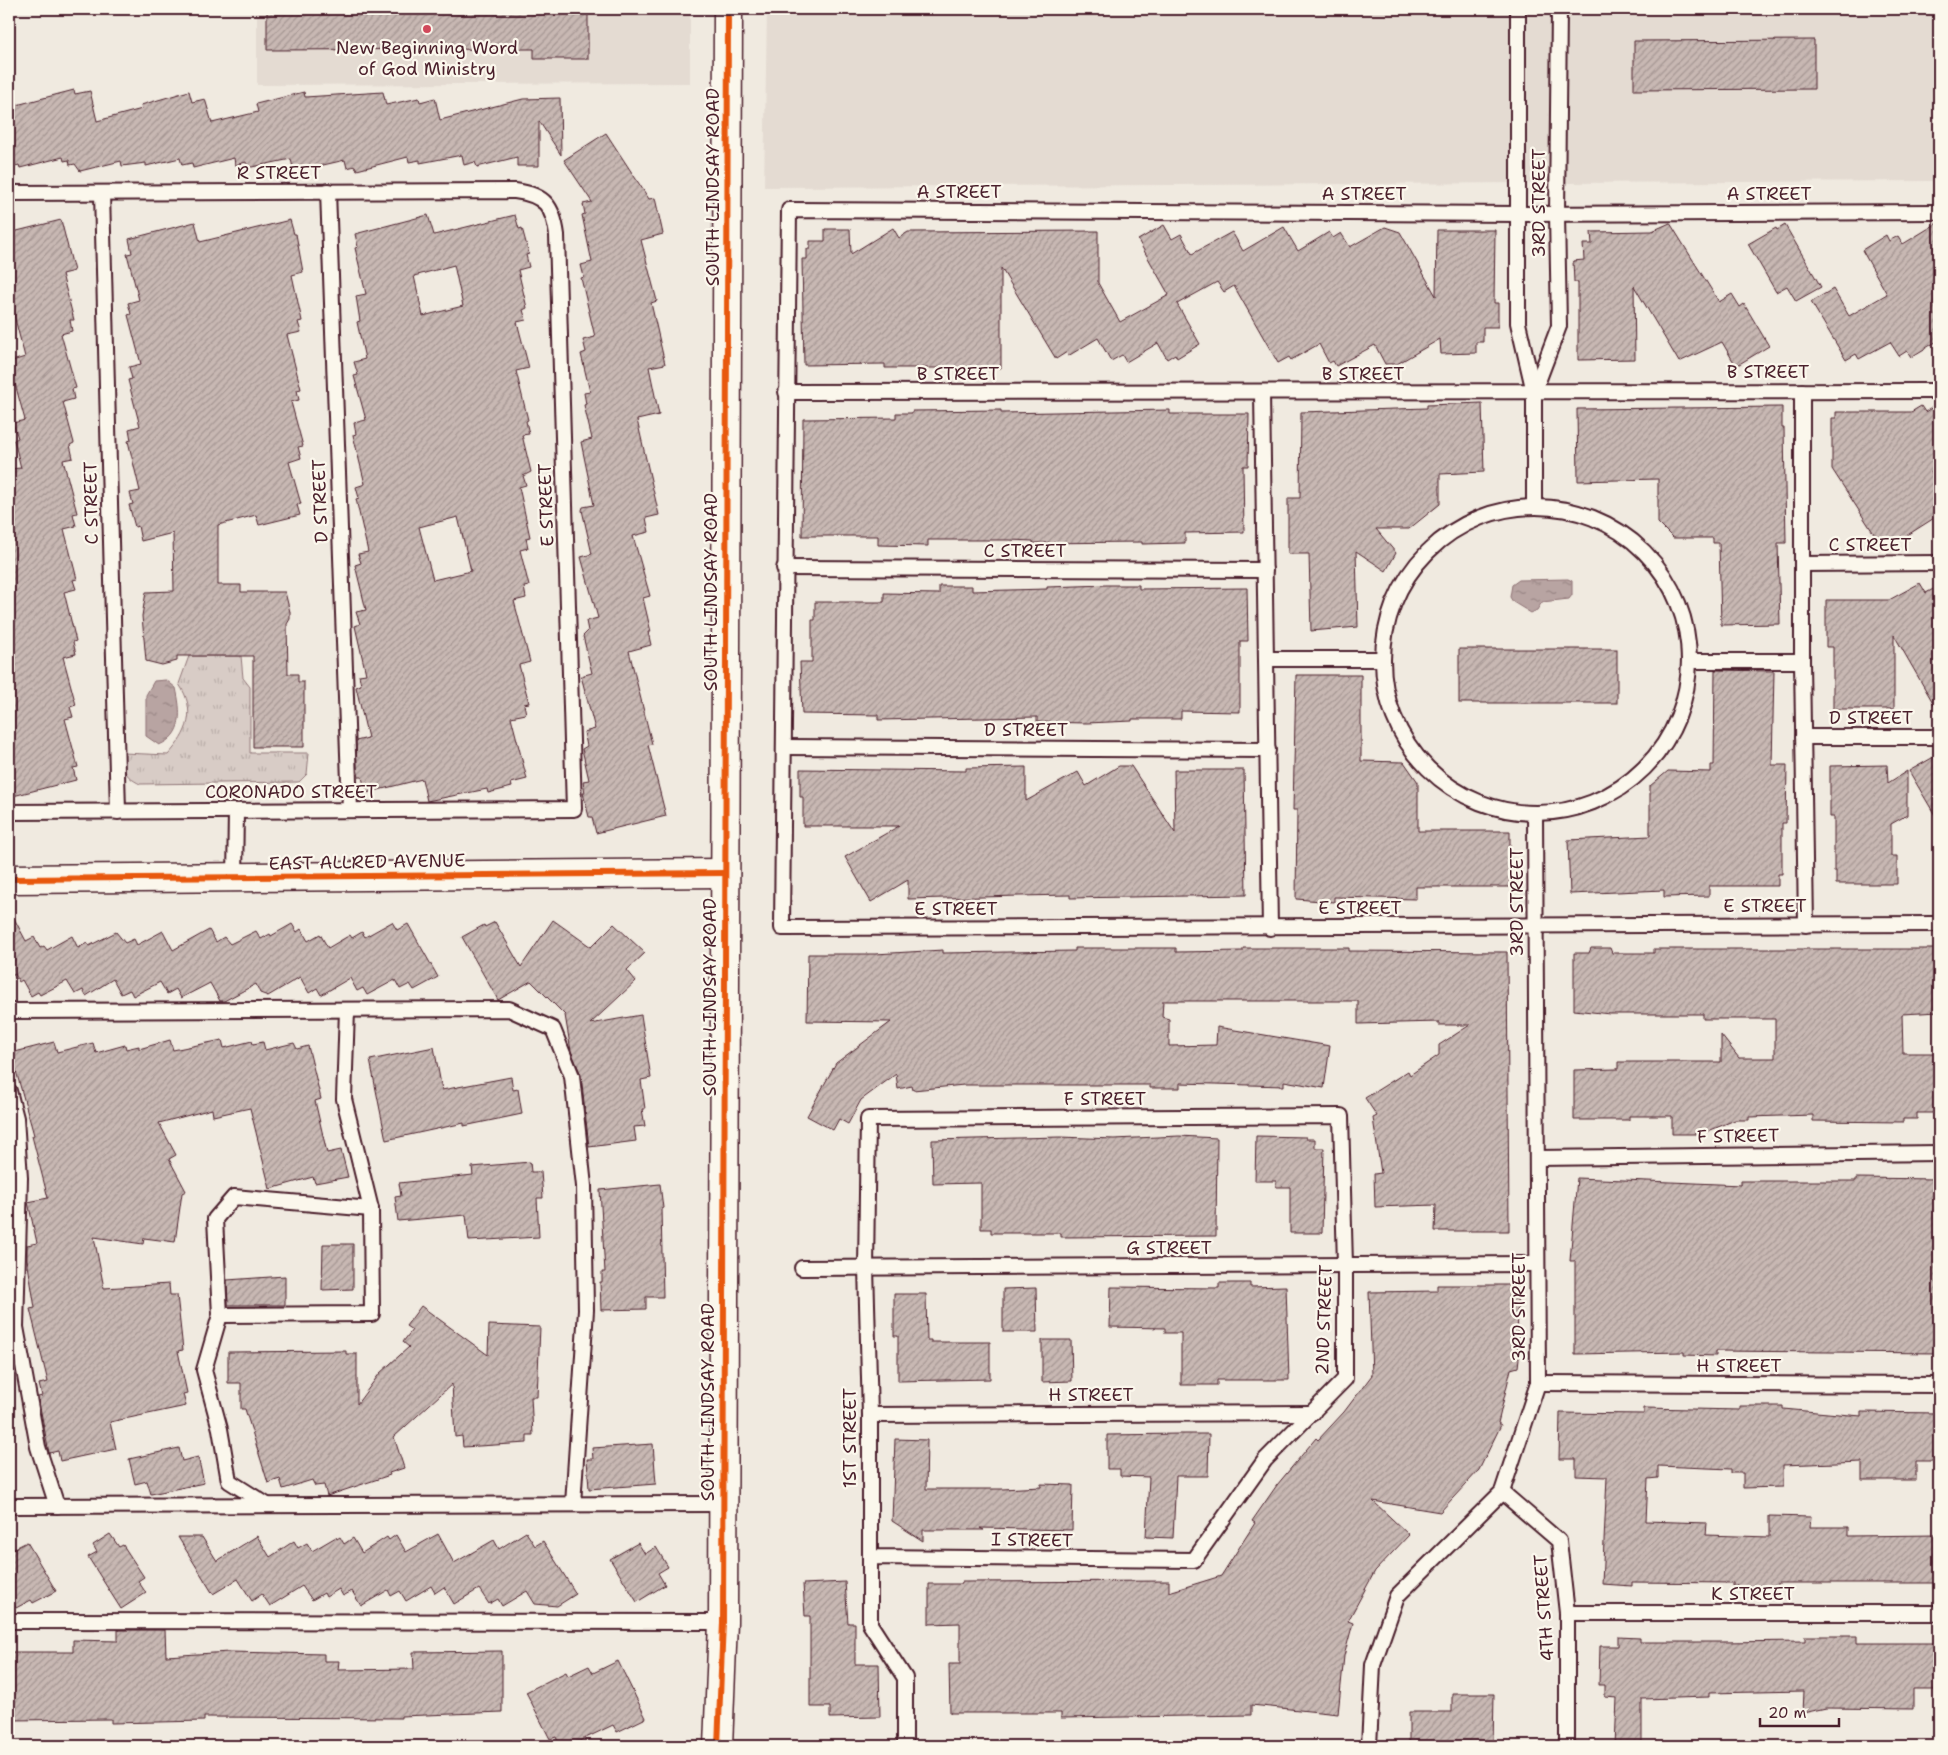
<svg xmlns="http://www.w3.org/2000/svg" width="1948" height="1755" font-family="'Shantell Sans',sans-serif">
	<defs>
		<pattern id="park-tufts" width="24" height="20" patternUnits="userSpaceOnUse" patternTransform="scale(1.25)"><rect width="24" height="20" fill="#d8ccc6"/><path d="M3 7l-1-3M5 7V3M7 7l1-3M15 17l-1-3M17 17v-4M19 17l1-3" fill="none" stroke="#bbafaa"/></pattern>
		<pattern id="water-ripples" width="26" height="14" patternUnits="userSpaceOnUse" patternTransform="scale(1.25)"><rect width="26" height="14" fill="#b8a4a2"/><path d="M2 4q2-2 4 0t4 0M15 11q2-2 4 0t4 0" fill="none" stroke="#988584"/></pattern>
		<pattern id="building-hatch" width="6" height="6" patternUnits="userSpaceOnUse" patternTransform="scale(1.25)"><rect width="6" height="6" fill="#c8b8b3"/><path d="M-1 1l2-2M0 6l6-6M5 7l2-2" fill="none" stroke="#a49592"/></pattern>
	</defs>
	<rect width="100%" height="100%" fill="#f0eae0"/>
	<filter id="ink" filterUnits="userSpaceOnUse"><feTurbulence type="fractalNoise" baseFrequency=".02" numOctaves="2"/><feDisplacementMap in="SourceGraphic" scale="10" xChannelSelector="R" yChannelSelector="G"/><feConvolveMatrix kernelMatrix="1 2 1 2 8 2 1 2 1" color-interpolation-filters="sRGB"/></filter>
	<g filter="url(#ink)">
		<!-- built -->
		<g fill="#e4dbd2">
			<path d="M257,9H690V83L257,85Z"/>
			<path d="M767,9H1939V181L764,187Z"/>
		</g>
		<!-- park -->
		<path fill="url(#park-tufts)" stroke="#917678" d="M189,656H241L243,678L250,687V753H309L307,774L299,782L140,784C124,776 123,770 123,753L168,755C188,733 197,711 179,684Z"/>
		<!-- water -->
		<g fill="url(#water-ripples)" stroke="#8c6f72">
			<path d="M1568,579L1572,581V595L1569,599L1542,602L1537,610L1531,613L1513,602L1510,597L1512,585L1519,580Z"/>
			<path d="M166,680L176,688C181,711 184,735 159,745L146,736V695L154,681Z"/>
		</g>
		<!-- building -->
		<g fill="url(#building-hatch)" stroke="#4a1f2b" fill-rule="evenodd">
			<path d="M267,9H588V59H534V49L267,50Z"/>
			<path d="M1814,40V89L1634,90V41Z"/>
			<path d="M74,90L75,94L90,91L97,121L142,109L141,105L189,91L192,102L205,99L212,123L258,112L256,104L304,92L305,97L383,92L386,105L419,98L420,102L435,98L440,120L523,99L560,98L561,155L539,121V166H517V157L477,167L475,162L464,165L462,155L420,163V160L409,162L408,157L357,170L355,166L347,168L345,160L310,168L309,165L293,168L291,159L247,168L246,162L235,165L234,158L193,168L192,163L182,165L180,158L146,166V163L122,166L121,161L80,171L75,164L70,165L69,160L64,161L63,157L20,168L19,165L9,168V107Z"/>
			<path d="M606,133L649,199L655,198L663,234L641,240L657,301L651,303L665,364L649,367L659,415L637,420L659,515L646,518L649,532L633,536L650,596L643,598L651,632H648L651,645L629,651L652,744L648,745L666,816L596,833L592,817H589L583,793H585L583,781L589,780L582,749L587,746L584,732L595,729L581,676L592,673L583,636L588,631L586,621L598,618L581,557L592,554L582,510L583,507L594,505L581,442L592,439L584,405L586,404L584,393L590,392L581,354L586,352L583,340L595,337L581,278L584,277L581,265L592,262L582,215L585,214L583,204L592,202L564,160Z"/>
			<path d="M428,215L434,235L515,215L519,229L522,228L529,254L526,255L529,267L518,270L527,308L523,310L526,320L517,322L529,368L516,371L528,420L526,421L529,434L522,435L531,472L523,476L526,485L519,487L530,537L526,538L528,548L520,550L529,586L524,587L526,598L514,601L530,662L519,665L529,703L524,704L526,714L511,717L527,779L511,783L512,787L488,793L487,789L427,801L422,779L366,793L362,777H359L357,769L356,741L368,738L356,687L361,685L359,675L366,674L355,626L360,624L356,612L366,610L355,565L361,563L358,554L368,552L356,499L359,498L356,487L365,484L353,435L356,434L354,423L366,420L354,376L358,375L354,362L365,359L357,322L360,321L356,296L366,294L355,248L358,247L355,234ZM454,265L463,306L423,316L414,276ZM458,517L471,571L433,580L419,527Z"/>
			<path d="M61,220L74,271L62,274L74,320H70L72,331L61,334L76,388L72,389L74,399L63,402L74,443L70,445L73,458L63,460L77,513L73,514L76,526L64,529L77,579L73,580L76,589L64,592L76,641L73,642L76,654L63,657L76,705L70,707L73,717L65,719L78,767L73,768L76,780L9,797V614L13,613L9,595V469L21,468L14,440L18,438L13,423L25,420L9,362L25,357L9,296V233Z"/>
			<path d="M290,220L294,234H296L303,272L292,275L302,321L298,322L301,332L287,335L301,389L297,390L299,400L291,402L303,446L298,447L301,458L289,462L301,504L297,505L300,515L259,525L256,515L218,525V585H241V592H285L290,612V619L287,624L288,674H298V682H304V747H253V656H177V661L162,665L146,661L142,616L146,592L174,591L173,533L141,541L138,526L135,527L129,505L133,504L130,493L140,491L128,441L131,440L129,429L140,426L128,380L132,379L129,367L141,364L128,315L131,314L128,303L139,300L127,254L132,253L129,239L195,222L200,242Z"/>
			<path d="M1939,222V340L1911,357L1907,351L1899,356L1890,342L1859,359L1856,354L1846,360L1811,302L1833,289L1849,316L1887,294L1862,250L1886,235L1889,241L1898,236L1903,244Z"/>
			<path d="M1670,223L1719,302L1732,294L1740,307L1744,304L1769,346L1736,366L1722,342L1679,362L1634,286L1635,359L1578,360V282H1574L1573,261L1584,260L1583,244H1592L1591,232L1652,231Z"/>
			<path d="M1164,225L1172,239L1181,234L1192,254L1232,232L1243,251L1284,227L1298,251L1329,232L1333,238L1341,233L1350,247L1385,227L1400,232L1436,296L1437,230H1495L1494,303H1498V327H1483V342H1476V353L1441,354L1440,339L1397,364H1385L1375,345L1336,366L1333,361L1329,363L1319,344L1291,360L1289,357L1278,363L1234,286L1224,292L1217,282L1177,304L1200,344L1177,358L1175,354L1167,359L1158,343L1126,362L1122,355L1111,361L1098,338L1068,356L1067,352L1056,359L1001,268V368H885V364L804,365L802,259H807V249H810V241H825V229H850L851,254L893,228L899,238L908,232L1098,231V283L1120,322L1169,295L1138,240Z"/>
			<path d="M1785,225L1821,287L1796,301L1787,286L1776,292L1748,244L1776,228L1777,230Z"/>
			<path d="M1482,403L1484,472L1440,474V504L1409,529H1376L1396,553L1386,571L1356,551L1358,627L1311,631L1309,554H1288V498H1300L1301,412L1427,408V405Z"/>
			<path d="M1939,403V467L1931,472L1939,486V515L1895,543L1891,537L1880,543L1832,469V418H1836V412H1911L1921,406L1925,412Z"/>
			<path d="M1782,407V428H1784L1786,543H1778L1780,624L1721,625L1719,543H1713V538H1673L1658,523V479L1578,481L1577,409Z"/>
			<path d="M1001,410V413L1170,410V414H1249L1248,466H1243L1244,532L1185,533V543L1142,544V542L1033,543V541L1009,540H928V546L878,545V536H802L803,419L896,418V413H912V411Z"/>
			<path d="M1920,583L1926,593L1939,586V713L1894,635V709H1833V647H1826V600H1889Z"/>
			<path d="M1106,585H1139V589L1247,588L1248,641H1240V712L1181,711V719H1132V721L1087,723L1037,722V717L878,720V715L802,714L800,662H812V620H815V602H884V593L939,594V586H972V591L1047,589V587Z"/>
			<rect x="1459" y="649" width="158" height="54"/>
			<path d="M1715,670L1774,671L1772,765H1787L1786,823H1782V874H1778V886H1709V896L1664,897V890L1570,894L1568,840L1650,836V786L1668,771L1711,772V765H1714Z"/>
			<path d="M1296,675H1361V761L1404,762L1418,782V831H1510V887H1416V899L1334,897V902L1296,899L1297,810H1293Z"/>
			<path d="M1939,754V822L1909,771Z"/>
			<path d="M1887,765L1888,783L1907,771V815L1891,824V856H1897V884H1836V871H1834V817H1830V766Z"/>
			<path d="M1119,766H1131L1175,833L1174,770H1244L1246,895L1070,898V895L1019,896L908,899V880L871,902L845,857L899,826H803V797H800V769L966,771V768L1026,767V801L1078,772L1086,786Z"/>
			<path d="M9,909L26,941L34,937L40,948L44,946L47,950L72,936L78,948L87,943L89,946L116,932L125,943L134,939L137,945L163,931L173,950L209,930L216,942L224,937L230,944L256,931L261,939L270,934L271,936L292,924L297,932L301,929L308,941L320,934L328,948L350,935L352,938L362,932L365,937L392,922L397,930L408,924L438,977L414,990L410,984L400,989L395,980L367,995L363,988L357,991L350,978L321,995L317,988L309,993L300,977L268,996L260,993L256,984L224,1001H220L210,983L181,998L176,989L167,994L160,982L133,996L130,990L121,994L113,979L86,996L83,990L75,994L67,981L40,995L38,992L31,996L22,980L19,982L15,974L9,978Z"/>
			<path d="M553,920L591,947L614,924L645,953L627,970L636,981L590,1024L641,1015L651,1078L641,1080L645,1109H642L645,1126L634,1127L636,1141L589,1147L581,1075L571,1051L565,1015L531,981L498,1000L462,937L484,925L485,927L495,922L521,967Z"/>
			<path d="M1075,948H1176V952L1243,951V948H1349V951L1507,952L1509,1231H1435L1436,1205L1375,1207L1374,1174L1381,1173L1373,1118L1377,1116L1365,1098L1408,1071L1410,1075L1439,1055V1045L1470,1025H1439V1022L1358,1024V1001H1163L1162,1017L1169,1019V1046L1216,1045L1217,1027L1330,1046L1324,1088L1284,1081V1086L1180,1083V1088H1150V1085H964L913,1090L912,1086L898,1089L896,1074L861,1100L848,1124L839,1119L833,1130L807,1116L836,1063L891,1022L807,1021L808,954H875L943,950V953L1075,951Z"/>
			<path d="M1591,948H1610L1612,953H1654V949H1939V1012L1902,1014L1903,1053H1939V1113H1917V1119H1903V1122L1813,1121V1115L1749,1117V1120H1735L1701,1134H1672V1116H1629V1120H1574V1070L1618,1069V1062H1721V1035L1739,1058H1775V1019H1703V1014H1610L1574,1010V953H1589Z"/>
			<path d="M170,1040L173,1050L222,1040L224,1048L252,1041L253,1044L263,1042L265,1050L294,1043L297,1049L308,1046L321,1099L315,1101L327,1153L341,1150L348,1177L315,1183L313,1177L270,1189L250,1108L213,1116L212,1109L159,1123L176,1155L169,1159L186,1191L182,1193L175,1242L144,1238L143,1244L94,1237L104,1288L169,1284L170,1295H177L183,1350L178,1351L187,1393L183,1394L186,1406L110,1422L116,1449L60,1461L58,1451L49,1453L38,1397L42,1396L39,1384L48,1382L30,1309L35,1308L27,1259V1245L37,1243L28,1202L48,1198L32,1136L34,1135L11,1053L54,1042L57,1052L93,1043L96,1053L125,1045L126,1049L139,1046V1049Z"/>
			<path d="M434,1047L442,1090L511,1077L513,1090L518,1089L522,1114L464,1126V1123L386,1140L370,1060Z"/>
			<path d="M1179,1136L1217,1138L1216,1236L1061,1237V1233H991V1229H981V1183L933,1184L932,1140L1060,1137L1114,1139Z"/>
			<path d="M1256,1136L1306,1137V1139H1315V1148H1324L1322,1233H1290V1187H1276V1181H1255Z"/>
			<path d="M530,1162L531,1172H541L543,1198H537L539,1237L469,1241L466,1215L398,1221L395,1197L401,1196L399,1183L473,1175L472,1167Z"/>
			<path d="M1577,1178L1741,1185V1181H1856V1178L1939,1179V1353L1716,1351V1356L1684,1355V1352L1575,1354V1261H1570Z"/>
			<path d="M660,1184L663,1208L661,1209L663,1297H646V1309L601,1310L600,1282H602V1272H605L600,1190Z"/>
			<path d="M323,1244H353V1289L322,1290Z"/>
			<path d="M285,1276V1305H228L227,1280Z"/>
			<path d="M1219,1283H1250V1287L1286,1286L1289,1380H1217V1385H1181V1333H1165V1328L1110,1327L1111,1287L1219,1288Z"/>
			<path d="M1437,1285H1517L1518,1349L1520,1350L1518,1367L1511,1369L1498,1423L1501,1425L1479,1470L1440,1512L1373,1501L1409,1535L1375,1571L1348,1621L1353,1623L1344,1656L1338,1714L1251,1705V1715L1061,1718V1713H950L949,1664H960V1623L929,1624V1584H962V1582L1169,1581V1592L1221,1576L1255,1523L1252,1521L1277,1485L1316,1438L1318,1440L1344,1412L1372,1375L1369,1292L1437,1291Z"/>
			<path d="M1036,1288L1037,1332H1003V1289Z"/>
			<path d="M894,1294H926L927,1340H931V1342H990V1379L898,1381V1336H894Z"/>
			<path d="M421,1306L488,1355L489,1325L540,1327L537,1397H531L533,1435H527V1443L463,1447L462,1436L455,1437L452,1384L394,1437L404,1468L389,1473L390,1475L327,1496L324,1485L315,1486L312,1480L283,1489L280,1479L268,1483L245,1409H241V1383H228V1352L346,1351V1354H357V1404L380,1373L409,1347L403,1342L412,1330L406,1326Z"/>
			<path d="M1042,1340H1071L1072,1381L1042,1382Z"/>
			<path d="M1740,1406H1783V1409L1861,1416V1412L1939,1413V1461H1916V1480H1862V1462L1783,1465V1487L1743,1488V1473H1731V1469L1658,1466V1478L1648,1479L1646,1521L1707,1523L1706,1535L1769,1537V1516L1811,1517L1810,1527H1848V1536L1939,1535V1583H1778V1587L1733,1586V1583L1632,1582V1586L1602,1584L1607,1477L1576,1476V1459H1559L1560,1413L1644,1414V1408L1740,1410Z"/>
			<path d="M1180,1434H1209L1208,1476H1176L1173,1538L1146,1537L1149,1477L1120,1476V1469H1107V1435Z"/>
			<path d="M895,1439L927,1440L926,1489H1002L1041,1487V1484L1073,1485L1072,1530L980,1528L984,1530H923V1541L892,1521Z"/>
			<path d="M653,1444L656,1484L589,1489L587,1459H593L592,1448Z"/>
			<path d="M179,1448L182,1461L198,1457L204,1483L151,1494L147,1481L135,1484L129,1459Z"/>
			<path d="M526,1532L535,1546L543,1541L576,1594L557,1606L535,1604L527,1591L502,1606L498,1599L489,1604L479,1589L454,1604L444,1587L435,1593L431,1586L406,1601L400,1591L391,1596L388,1590L361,1606L352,1591L343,1596L339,1589L326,1597L324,1593L312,1600L302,1586L270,1606L262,1594L252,1601L238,1579L213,1594L178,1537H202L217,1561L257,1536L270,1557L294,1541L298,1548L307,1543L312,1551L336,1537L337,1539L340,1537L344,1544L353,1538L362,1553L387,1537L389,1540L396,1535L406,1552L438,1534L454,1563L494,1540L499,1549Z"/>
			<path d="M110,1534L119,1547L123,1545L144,1577L138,1581L146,1593L121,1609L88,1557L97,1552L93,1545Z"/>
			<path d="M27,1542L56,1591L33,1603L31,1600L16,1608L9,1594V1551Z"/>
			<path d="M638,1543L645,1554L656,1547L668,1567L658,1573L665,1585L637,1602L610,1559Z"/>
			<path d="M845,1582L848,1623H855V1664H879L880,1717L830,1718V1707H810V1616H805L803,1584Z"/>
			<path d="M118,1630H165L166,1656L229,1652L324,1654V1661H339L338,1670L414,1669L413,1652L502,1651V1712L401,1716V1718L204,1717V1721L111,1723V1719L9,1720V1652H73V1640L118,1641Z"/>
			<path d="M1805,1636H1857V1643H1939V1690H1913V1709L1826,1708L1803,1713L1804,1691L1709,1693V1697L1642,1699V1746H1615L1617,1698L1605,1697V1685H1599L1600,1646H1618V1637L1640,1638V1642H1721L1805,1641Z"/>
			<path d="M618,1661L646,1718L617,1732L613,1725L569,1746H560L556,1737L550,1739L526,1692L566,1672L568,1676L589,1666L593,1673Z"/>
			<path d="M1452,1694H1494L1493,1746H1409V1712H1452Z"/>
		</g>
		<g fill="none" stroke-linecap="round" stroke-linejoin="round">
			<defs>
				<g id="service">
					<path d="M1518,9V323L1534,392V506"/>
					<path d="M328,191L350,810"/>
					<path d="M9,193L515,191C545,195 553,206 557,235L574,809L9,812"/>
					<path d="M102,193L118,812"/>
					<path d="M1939,212L1519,214L789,210L782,928L1939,924"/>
					<path d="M1802,391V661L1806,925"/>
					<path d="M786,392L1939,391"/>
					<path d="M1534,392L1559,326L1557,214L1559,9"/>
					<path d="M1262,393L1270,928"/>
					<circle cx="1536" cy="660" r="153"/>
					<path d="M1802,564L1939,563"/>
					<path d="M784,568L1265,570"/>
					<path d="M1266,659H1381"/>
					<path d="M1691,661H1802"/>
					<path d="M1803,737H1939"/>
					<path d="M785,747L1268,750"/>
					<path d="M235,879L236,811"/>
					<path d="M9,1011L509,1009L553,1029L572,1076L584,1186L586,1310L573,1504"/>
					<path d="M9,1091L16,1118L20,1178L16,1327L38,1447L57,1506"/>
					<path d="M1537,1158L1939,1153"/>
					<path d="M802,1268L1537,1264"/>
					<path d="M220,1315L372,1314L371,1209L344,1099L347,1010"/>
					<path d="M1538,1383L1939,1385"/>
					<path d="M870,1415L1313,1413"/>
					<path d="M1502,1492L1559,1541L1567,1613V1746"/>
					<path d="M267,1505L229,1481L220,1429L204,1370L220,1315L215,1219L234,1197L371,1209"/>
					<path d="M9,1506L723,1504"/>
					<path d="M870,1557L1194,1560L1265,1460L1345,1379V1265L1341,1116L868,1119L866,1268L870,1415V1624L905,1678V1746"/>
					<path d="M1567,1613H1939"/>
					<path d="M9,1621L723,1622"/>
					<path d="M1369,1746L1373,1665L1397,1596L1502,1492L1538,1383L1535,813"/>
				</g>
				<path id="minor" d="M9,879L725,873"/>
				<path id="secondary" d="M718,1746L723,1622L728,9"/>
			</defs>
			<!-- service casing -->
			<use href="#service" stroke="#4a1f2b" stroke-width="18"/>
			<!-- minor casing -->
			<use href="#minor" stroke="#4a1f2b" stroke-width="31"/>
			<!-- secondary casing -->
			<use href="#secondary" stroke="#4a1f2b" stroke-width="31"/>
			<!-- service -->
			<use href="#service" stroke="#fbf7ec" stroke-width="14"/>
			<!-- minor -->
			<use href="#minor" stroke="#fbf7ec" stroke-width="28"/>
			<!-- secondary -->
			<use href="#secondary" stroke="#fbf7ec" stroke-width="28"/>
			<defs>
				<g id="cycleway">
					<path d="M9,879L725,873"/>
					<path d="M718,1746L723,1622L728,9"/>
				</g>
			</defs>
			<!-- cycleway casing -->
			<use href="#cycleway" stroke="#fbf7ec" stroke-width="9"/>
			<!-- cycleway -->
			<use href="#cycleway" stroke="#e8590c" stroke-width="6"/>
		</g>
	</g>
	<!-- markers -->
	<circle fill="#d1495b" stroke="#fbf7ec" stroke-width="2" cx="427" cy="29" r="5"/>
	<g text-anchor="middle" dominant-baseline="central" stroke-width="4.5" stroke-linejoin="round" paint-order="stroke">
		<!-- poi labels -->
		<g font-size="18" fill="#4a1f2b" stroke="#fbf7ec">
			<text x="427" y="48">New Beginning Word<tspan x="427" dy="21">of God Ministry</tspan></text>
		</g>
		<!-- street labels -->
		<g font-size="18" fill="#4a1f2b" stroke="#fbf7ec">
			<text x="279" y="173">R STREET</text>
			<text transform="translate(713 187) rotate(-90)">SOUTH LINDSAY ROAD</text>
			<text x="959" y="192">A STREET</text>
			<text x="1364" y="194">A STREET</text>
			<text x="1769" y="194">A STREET</text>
			<text transform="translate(1539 203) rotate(-90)">3RD STREET</text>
			<text x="1768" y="372">B STREET</text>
			<text x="958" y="374">B STREET</text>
			<text x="1363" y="374">B STREET</text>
			<text transform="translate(320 501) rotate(-92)">D STREET</text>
			<text transform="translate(91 503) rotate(-91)">C STREET</text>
			<text transform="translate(546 505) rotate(-92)">E STREET</text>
			<text x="1870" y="545">C STREET</text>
			<text x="1025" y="551">C STREET</text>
			<text transform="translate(711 592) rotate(-90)">SOUTH LINDSAY ROAD</text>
			<text x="1871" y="718">D STREET</text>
			<text x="1026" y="730">D STREET</text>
			<text x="291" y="792">CORONADO STREET</text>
			<text transform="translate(367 862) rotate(-1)">EAST ALLRED AVENUE</text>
			<text transform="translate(1517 902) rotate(-90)">3RD STREET</text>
			<text x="1765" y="906">E STREET</text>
			<text x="1360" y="908">E STREET</text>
			<text x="956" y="909">E STREET</text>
			<text transform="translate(710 997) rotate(-90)">SOUTH LINDSAY ROAD</text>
			<text x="1105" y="1099">F STREET</text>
			<text transform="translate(1738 1136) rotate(-1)">F STREET</text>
			<text x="1169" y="1248">G STREET</text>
			<text transform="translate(1519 1307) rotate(-90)">3RD STREET</text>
			<text transform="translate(1324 1320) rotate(-88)">2ND STREET</text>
			<text x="1739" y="1366">H STREET</text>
			<text x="1091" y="1395">H STREET</text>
			<text transform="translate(708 1402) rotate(-90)">SOUTH LINDSAY ROAD</text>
			<text transform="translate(850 1438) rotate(-90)">1ST STREET</text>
			<text transform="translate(1032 1540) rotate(1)">I STREET</text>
			<text x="1753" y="1594">K STREET</text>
			<text transform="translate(1544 1608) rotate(-94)">4TH STREET</text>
		</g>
	</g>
	<!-- margin -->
	<rect width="1948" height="1755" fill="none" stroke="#fbf7ec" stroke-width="30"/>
	<rect x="15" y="15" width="1918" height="1725" fill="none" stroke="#4a1f2b" stroke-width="2" filter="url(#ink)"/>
	<!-- scale -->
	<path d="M1760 1718v8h79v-8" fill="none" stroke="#4a1f2b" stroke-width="2.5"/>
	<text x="1768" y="1718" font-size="15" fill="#4a1f2b" stroke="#fbf7ec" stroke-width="4" paint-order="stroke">20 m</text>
</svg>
